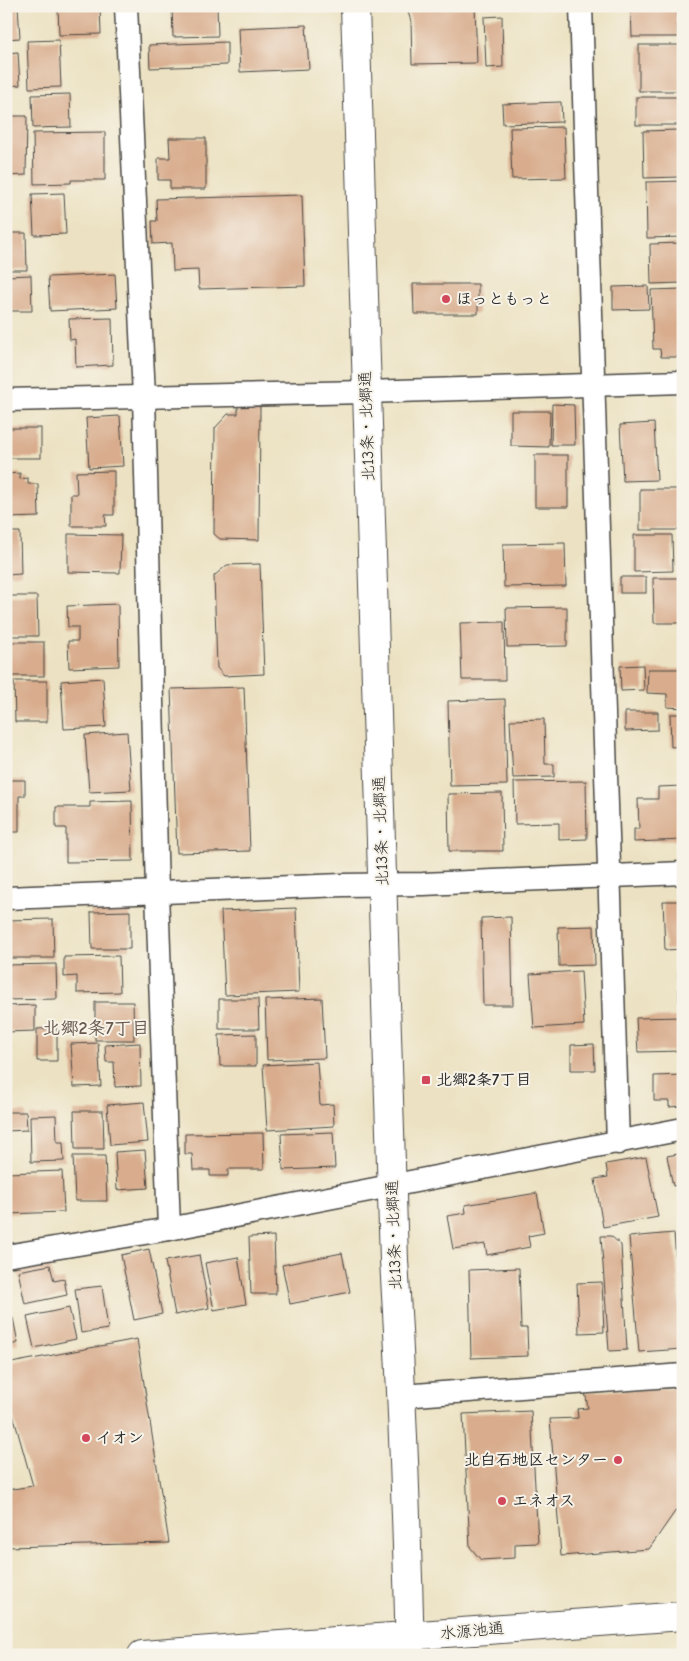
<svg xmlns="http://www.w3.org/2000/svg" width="689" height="1661" font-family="'Comic Neue','Klee One',sans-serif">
	<rect width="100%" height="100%" fill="#f7f3e8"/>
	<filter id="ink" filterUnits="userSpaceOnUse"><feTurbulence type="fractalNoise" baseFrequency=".02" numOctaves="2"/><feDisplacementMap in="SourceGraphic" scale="10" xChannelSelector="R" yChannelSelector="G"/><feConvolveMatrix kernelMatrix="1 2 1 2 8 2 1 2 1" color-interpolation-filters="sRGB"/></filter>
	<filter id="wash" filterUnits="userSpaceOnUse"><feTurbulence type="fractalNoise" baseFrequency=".0096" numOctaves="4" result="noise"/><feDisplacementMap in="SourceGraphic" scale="20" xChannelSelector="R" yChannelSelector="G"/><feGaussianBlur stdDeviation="1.12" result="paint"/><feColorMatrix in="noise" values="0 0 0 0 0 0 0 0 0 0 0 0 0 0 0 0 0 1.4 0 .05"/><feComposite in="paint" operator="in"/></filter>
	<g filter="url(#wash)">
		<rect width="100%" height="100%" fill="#ece2c3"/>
		<g id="blocks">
			<!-- building -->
			<g fill="#d8ac8c">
				<path d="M6,6H18L20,38L6,39Z"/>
				<path d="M58,6H100L101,34L59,35Z"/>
				<path d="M172,6H217L218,36L173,37Z"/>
				<path d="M406,6H475L477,63L412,64L411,21Z"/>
				<path d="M631,6H677L678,37H632Z"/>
				<path d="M502,16L503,67L486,68L484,17Z"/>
				<path d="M306,25L309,69L240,72L238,28Z"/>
				<path d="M59,40L61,87L29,88L27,41Z"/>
				<path d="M227,42V65L150,68L149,45Z"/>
				<rect x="639" y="45" width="44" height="46"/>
				<path d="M18,52L20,85L6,86V53Z"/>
				<path d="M70,94L71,127L33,128L32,95Z"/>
				<rect x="636" y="97" width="47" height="28"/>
				<path d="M561,102L562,122L503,124L502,104Z"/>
				<path d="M6,116H27L26,175L6,176Z"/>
				<path d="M564,127L566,178L512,179L510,128Z"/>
				<path d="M679,130L680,177L644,178L643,131Z"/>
				<path d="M105,132V180H71V183L34,184L33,133Z"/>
				<path d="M169,138H206V189H170V180H158V158H170Z"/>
				<path d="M683,181V237L647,238L646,182Z"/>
				<path d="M64,193L66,234L34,235L32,194Z"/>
				<path d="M302,195L305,286L199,289L198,270L173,271L172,243L153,244L152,221H157L156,199Z"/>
				<path d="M6,233H26L27,270H6Z"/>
				<path d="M683,243V283L651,284L650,244Z"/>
				<path d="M115,274L117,308L50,311L48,277Z"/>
				<path d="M31,275L32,311H6V276Z"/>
				<path d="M413,284H478V314H414Z"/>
				<path d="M648,286L649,309L613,310V287Z"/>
				<path d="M683,289V357H661L660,349H653L651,290Z"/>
				<path d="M112,318L113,365L76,367L75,339L70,340L69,319Z"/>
				<path d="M552,404L574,405L575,445H551Z"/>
				<path d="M238,405H260L259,540L220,539L214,534L215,428L228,414H238Z"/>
				<path d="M511,411H550L549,447L511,446Z"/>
				<path d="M120,416L123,466L89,468L86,418Z"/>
				<path d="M654,423L657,480L623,481L620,425Z"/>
				<rect x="7" y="428" width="34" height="30"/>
				<rect x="535" y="455" width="33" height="52"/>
				<path d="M114,471V515H105L106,526H71V494H77L76,472Z"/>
				<path d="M20,473V479L28,478V484H38L39,517L6,518V474Z"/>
				<rect x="640" y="489" width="43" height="41"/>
				<path d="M6,532H20L21,574L6,575Z"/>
				<path d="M68,534L121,535L120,573L68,572Z"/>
				<path d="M634,535H672L673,571L634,572Z"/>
				<path d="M565,543L566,586L504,587L503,544Z"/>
				<path d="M260,564L264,674L224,676L217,668L214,576L227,565Z"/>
				<rect x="620" y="577" width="26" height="16"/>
				<path d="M653,578H683V623H654Z"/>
				<path d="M6,596H37L38,636H6Z"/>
				<path d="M118,604L119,666L69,668L68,641H78V627H68L67,606Z"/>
				<path d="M567,607V646L507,647L506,608Z"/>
				<path d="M504,622L505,680H462L460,623Z"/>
				<rect x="6" y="642" width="38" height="34"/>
				<path d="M643,665L644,690L621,691L620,666Z"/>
				<path d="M648,669H683V708L667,707V694L647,693Z"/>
				<path d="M103,678L106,727L64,729L61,681Z"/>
				<path d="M14,681H47V722H15Z"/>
				<path d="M244,687L250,851L177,853L171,689Z"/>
				<path d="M505,699L507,785L450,786L448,701Z"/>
				<path d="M625,712H658V730L625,731Z"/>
				<path d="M670,714H683V746L671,747Z"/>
				<path d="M544,719L545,764H554V777L513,778L510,720Z"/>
				<path d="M127,732L131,790L89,792L85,735Z"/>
				<path d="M6,780H25V796H19V832H6Z"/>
				<path d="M586,781L587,839L559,840V823L515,824L514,782Z"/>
				<path d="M683,786V840L634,842V829H639L638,799H658V787Z"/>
				<path d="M502,793L503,851H449L448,794Z"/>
				<path d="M132,801L133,861L66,862V828H56V807H90V802Z"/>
				<path d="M663,901H683V949L665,950Z"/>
				<path d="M296,908L299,992L225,995L221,911Z"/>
				<path d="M130,911V949H92L91,912Z"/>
				<path d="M511,917L513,1005H483L481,918Z"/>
				<path d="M53,919L54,958H6V920Z"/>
				<path d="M594,926L595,965L559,966L558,927Z"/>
				<path d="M119,956L120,992L77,993V976L64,977V957Z"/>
				<path d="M56,964L57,999L6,1000V965Z"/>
				<path d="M683,969V1002H679L678,970Z"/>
				<path d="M581,971L584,1025L534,1028L530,974Z"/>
				<path d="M322,998L325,1058L267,1060L265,1000Z"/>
				<path d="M219,999H258L259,1029H219Z"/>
				<path d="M95,1002H133L134,1040H95Z"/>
				<path d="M35,1005V1031L6,1032V1006Z"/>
				<path d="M683,1017V1051L638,1052L636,1018Z"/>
				<path d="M57,1028V1061H37V1029Z"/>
				<path d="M256,1034V1066H220L219,1035Z"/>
				<path d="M98,1043L101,1086L74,1087L71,1044Z"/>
				<path d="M140,1043L141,1086L115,1087L114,1062H106L105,1045Z"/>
				<path d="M594,1044L595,1070H571V1045Z"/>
				<path d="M317,1062L320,1105L333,1104L334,1126L267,1130L263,1065Z"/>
				<path d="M683,1075V1106L669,1107V1101H654V1076Z"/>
				<path d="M144,1102L148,1142L110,1145L107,1105Z"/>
				<path d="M74,1111H103L104,1149H75Z"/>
				<path d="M6,1112H26L27,1130L6,1131Z"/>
				<path d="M56,1115L57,1142H63L64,1161L31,1162L30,1116Z"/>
				<path d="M333,1132L335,1168L283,1170L281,1134Z"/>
				<path d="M263,1133L264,1169H228V1176H210V1170H193L192,1154H185V1134Z"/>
				<path d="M145,1150L148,1188L117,1190L115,1152Z"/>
				<path d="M683,1153V1184L673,1186L667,1156Z"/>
				<path d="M73,1156H105L107,1201H75Z"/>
				<path d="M646,1157L658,1217L603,1227L595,1179L608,1177L606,1164Z"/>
				<path d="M62,1171L64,1212L6,1214V1173Z"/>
				<path d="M537,1193L544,1233L528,1236L530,1247L487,1255L485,1244L453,1249L447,1216L466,1213L465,1205Z"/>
				<path d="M674,1233L683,1349L639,1352L629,1237Z"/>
				<path d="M274,1236L276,1294H251L249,1237Z"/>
				<path d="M601,1236H611L621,1245L627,1350L609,1351Z"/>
				<path d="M149,1249L162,1314L134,1320L121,1255Z"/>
				<path d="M342,1253L350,1292L290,1304L282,1265Z"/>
				<path d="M199,1255L209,1308L175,1315L165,1261Z"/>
				<path d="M238,1257L246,1304L214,1310L205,1263Z"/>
				<path d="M50,1265L54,1281L64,1279L67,1295L25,1304L18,1271Z"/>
				<path d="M519,1268L521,1328H527L528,1356L471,1358L469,1270Z"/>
				<path d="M602,1282L604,1332L579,1333L577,1283Z"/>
				<path d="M102,1286L108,1329L81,1333L75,1289Z"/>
				<path d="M69,1308L76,1339L34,1348L27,1317Z"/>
				<path d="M13,1318L18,1343L6,1346V1319Z"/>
				<path d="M137,1339L169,1543L6,1547V1490L33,1486L6,1390V1364Z"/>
				<path d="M683,1387V1500L649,1549L561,1556L550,1419L578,1418L577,1409L588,1408L585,1392Z"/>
				<path d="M531,1411L538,1543L515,1544V1558L481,1560L470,1547L463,1414Z"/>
			</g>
		</g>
	</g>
	<g filter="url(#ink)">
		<use href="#blocks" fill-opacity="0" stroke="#484642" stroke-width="1"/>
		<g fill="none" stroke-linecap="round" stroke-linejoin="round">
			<defs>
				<g id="minor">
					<path d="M126,6L144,397L157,892L169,1229"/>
					<path d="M581,6L618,1143"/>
					<path d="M6,400L366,392L683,382"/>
					<path d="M6,898L343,885L423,884L683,873"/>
					<path d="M6,1256L169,1229L683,1129"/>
					<path d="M402,1396L683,1375"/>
				</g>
				<path id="tertiary" d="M142,1655L683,1616"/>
				<path id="secondary" d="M355,6L394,1260C402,1392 407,1523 410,1655"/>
			</defs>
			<!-- minor casing -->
			<use href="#minor" stroke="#484642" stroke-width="25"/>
			<!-- tertiary casing -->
			<use href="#tertiary" stroke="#484642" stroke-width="30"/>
			<!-- secondary casing -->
			<use href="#secondary" stroke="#484642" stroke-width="30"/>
			<!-- minor -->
			<use href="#minor" stroke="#fff" stroke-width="22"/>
			<!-- tertiary -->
			<use href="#tertiary" stroke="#fff" stroke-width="28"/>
			<!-- secondary -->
			<use href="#secondary" stroke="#fff" stroke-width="28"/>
		</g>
	</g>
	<!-- markers -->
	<g fill="#d1495b" stroke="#f7f3e8" stroke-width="2">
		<circle cx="446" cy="299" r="5"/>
		<rect x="421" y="1075" width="10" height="10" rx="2.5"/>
		<circle cx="86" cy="1438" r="5"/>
		<circle cx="618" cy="1460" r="5"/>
		<circle cx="502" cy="1501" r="5"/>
	</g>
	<g text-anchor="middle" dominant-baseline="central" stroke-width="4" stroke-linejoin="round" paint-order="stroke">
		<!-- poi labels -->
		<g font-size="16" font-weight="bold" fill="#2b2b2b" stroke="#f7f3e8" text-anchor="start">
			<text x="456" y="299">ほっともっと</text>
			<text x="436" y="1080">北郷2条7丁目</text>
			<text x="96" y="1438">イオン</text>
			<text x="608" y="1460" text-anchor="end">北白石地区センター</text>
			<text x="512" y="1501">エネオス</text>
		</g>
		<!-- street labels -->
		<g font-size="16" fill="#2b2b2b" stroke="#f7f3e8">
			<text transform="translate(367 426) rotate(-92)">北13条・北郷通</text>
			<text transform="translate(381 831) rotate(-92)">北13条・北郷通</text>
			<text transform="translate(394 1235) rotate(-92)">北13条・北郷通</text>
			<text transform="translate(472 1631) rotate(-5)">水源池通</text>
		</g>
		<!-- neighbourhood labels -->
		<g font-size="18" font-weight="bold" fill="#68584d" stroke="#f7f3e8">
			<text x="96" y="1028">北郷2条7丁目</text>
		</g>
	</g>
	<!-- margin -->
	<rect width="689" height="1661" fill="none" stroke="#f7f3e8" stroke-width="25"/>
</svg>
